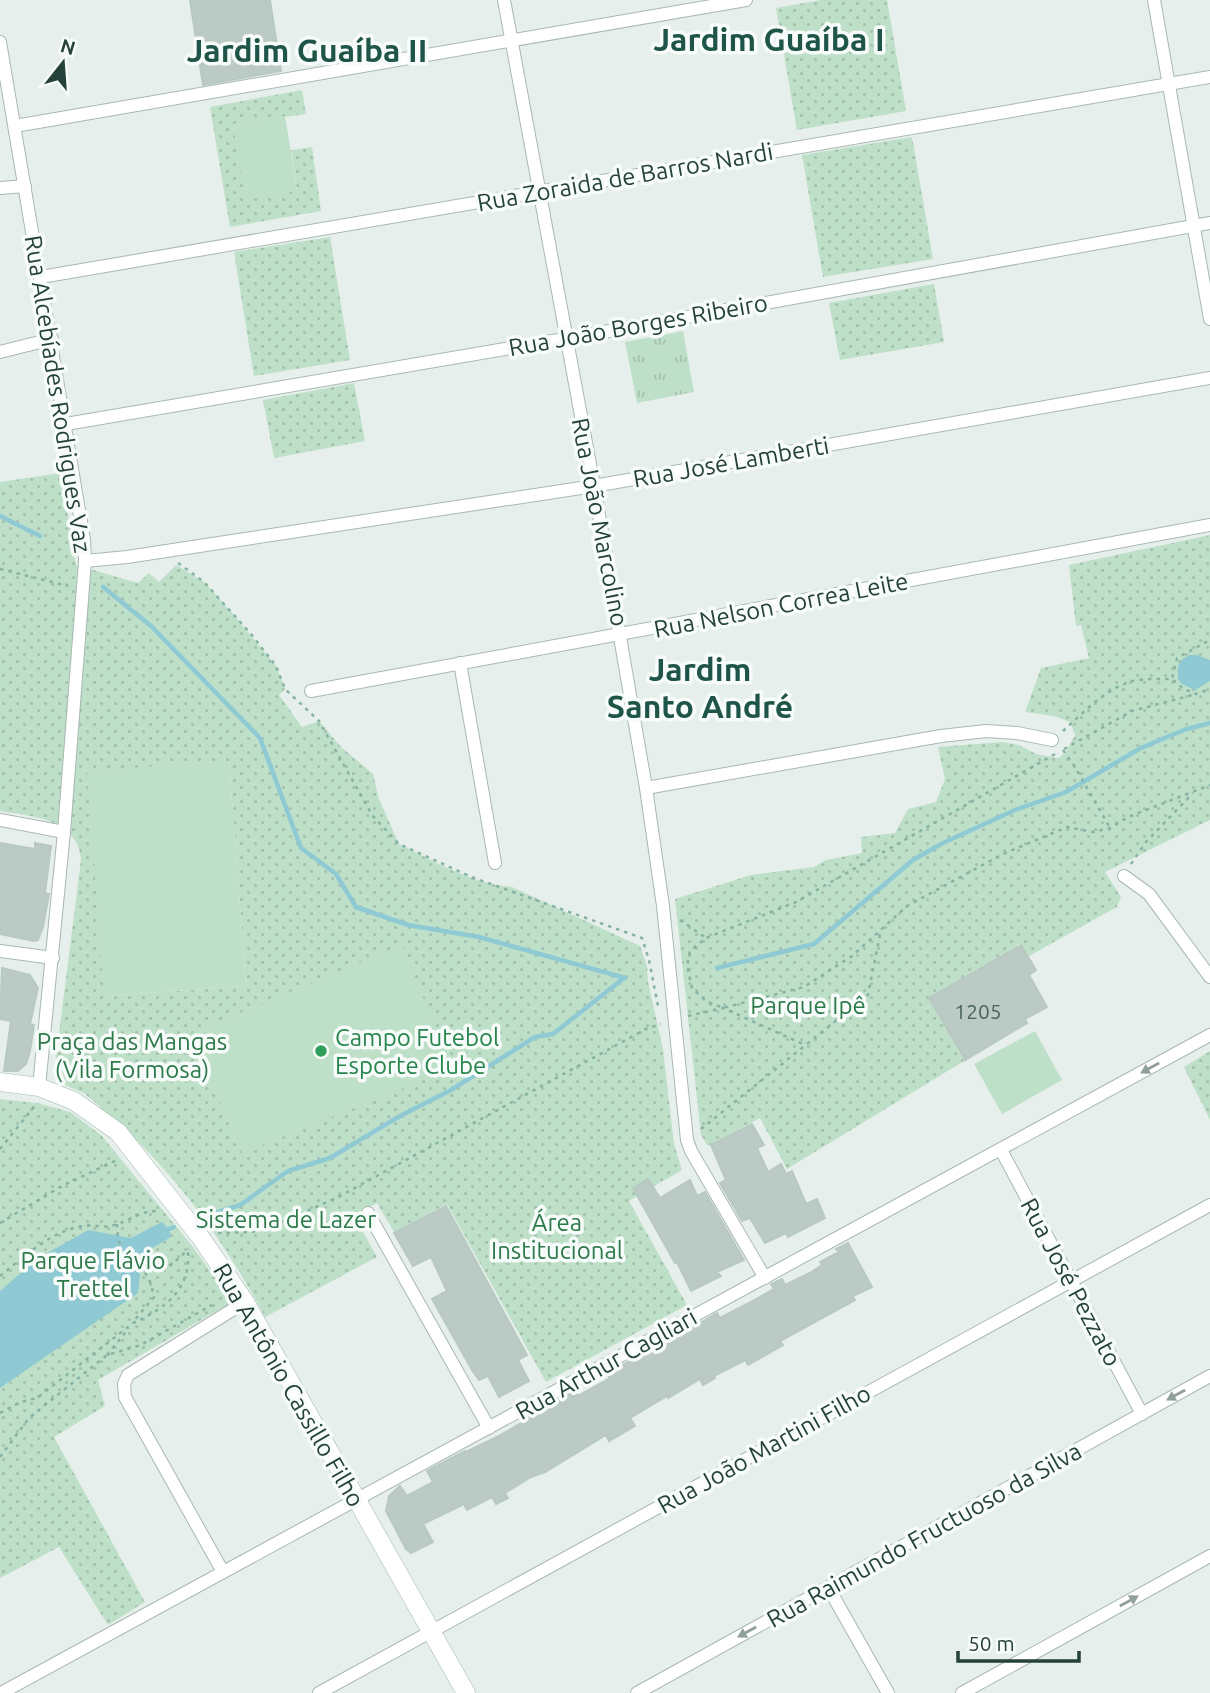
<svg xmlns="http://www.w3.org/2000/svg" width="1210" height="1693" font-family="Ubuntu,sans-serif">
	<defs>
		<pattern id="grass-tufts" width="24" height="20" patternUnits="userSpaceOnUse" patternTransform="scale(1.75)"><rect width="24" height="20" fill="#bfe0c8"/><path d="M3 7l-1-3M5 7V3M7 7l1-3M15 17l-1-3M17 17v-4M19 17l1-3" fill="none" stroke="#a4c1ad"/></pattern>
		<pattern id="park-dots" width="8" height="8" patternUnits="userSpaceOnUse" patternTransform="scale(1.75)"><rect width="8" height="8" fill="#bfe0c8"/><path d="M2 2h.1M6 6h.1" fill="none" stroke="#a4c1ad" stroke-width="1.8" stroke-linecap="round"/></pattern>
	</defs>
	<rect width="100%" height="100%" fill="#e6efeb"/>
	<!-- grass -->
	<path fill="url(#grass-tufts)" d="M683,331L694,392L637,403L625,342Z"/>
	<!-- park -->
	<g fill="url(#park-dots)" fill-rule="evenodd">
		<path d="M821,0H887L906,111L797,130L776,8Z"/>
		<path d="M302,90L306,114L234,124L297,191L291,150L312,147L321,211L230,227L210,107Z"/>
		<path d="M912,137L933,259L823,277L802,155Z"/>
		<path d="M330,237L350,360L254,376L234,252Z"/>
		<path d="M934,284L944,342L840,360L829,303Z"/>
		<path d="M354,383L365,441L274,458L263,400Z"/>
		<path d="M61,473L76,565L138,583L149,573L159,582L176,565L204,582L233,614L276,666L285,689L279,695L302,727L319,721L341,747L373,774L379,799L399,844C434,861 473,884 512,887L640,946L647,966L648,982L663,1049L674,1144L682,1170L629,1201L687,1305L546,1382L447,1204L394,1232L377,1203L354,1216L377,1257L265,1317C228,1247 180,1179 121,1126C109,1116 98,1104 85,1094C77,1089 63,1087 58,1078C55,1072 56,1064 56,1057L81,860C79,819 31,816 0,811V482ZM229,761L246,986L105,996Z"/>
		<path d="M1210,535V820L1105,872L1121,897L1117,907L1029,956L1020,944L928,998L964,1061L787,1169L760,1118L708,1146L701,1135L675,899L751,875L814,867L826,860L862,853L861,837L895,833L908,809L936,802L945,779L938,747L1003,742L1019,745L1036,754L1059,758L1066,751L1075,735L1070,722L1054,716L1025,712L1041,668L1089,658L1081,625L1076,626L1069,565Z"/>
		<path d="M1210,1051V1120L1184,1067Z"/>
		<path d="M0,1099L37,1103L70,1112L101,1135L193,1247L232,1302L98,1380L105,1406L54,1437L145,1602L108,1625L59,1547L0,1578Z"/>
	</g>
	<!-- pitch -->
	<g fill="#bfe0c8">
		<path d="M285,116L297,191L245,199L233,124Z"/>
		<path d="M229,761L246,986L104,996L87,771Z"/>
		<path d="M402,945L452,1069L242,1153L190,1034Z"/>
		<path d="M1035,1031L1062,1080L1002,1114L974,1064Z"/>
	</g>
	<!-- water -->
	<g fill="#8ec9d4">
		<path d="M1190,655H1197L1210,660V681L1195,690L1182,684L1178,679C1177,666 1178,660 1190,655Z"/>
		<path d="M162,1222L169,1229L171,1237L142,1254L138,1293L0,1388V1291L37,1259L88,1230L131,1238Z"/>
	</g>
	<g fill="none" stroke-linecap="round" stroke-linejoin="round">
		<!-- stream -->
		<g stroke="#8ec9d4" stroke-width="4.5">
			<path d="M0,516L40,536"/>
			<path d="M103,587L151,626L260,738L301,848L336,874L356,907L408,925L479,937L625,978"/>
			<path d="M717,968L814,944L913,860L943,843L1015,810L1066,792L1141,748L1184,730L1210,723"/>
			<path d="M203,1217L240,1205L288,1171L330,1158L400,1116L451,1090L535,1037L553,1034L624,978"/>
			<path d="M169,1229L174,1227"/>
		</g>
	</g>
	<!-- building -->
	<g fill="#bbcac4" stroke="#b8c9c2" stroke-width="2">
		<path d="M190,0H270L281,71L203,85Z"/>
		<path d="M0,843L35,849V843L51,846L45,893L49,894L43,927L38,940L34,941L0,934Z"/>
		<path d="M1021,945L1036,970L1029,975L1047,1007L1025,1019L1027,1023L965,1060L929,998Z"/>
		<path d="M2,968L30,975L38,988L30,1024L34,1025L30,1051L26,1064L18,1071H4L11,1021L0,1019Z"/>
		<path d="M752,1124L764,1145L757,1148L768,1172L781,1164L786,1174L792,1171L806,1204L817,1199L825,1218L788,1237L786,1233L765,1243L750,1218L742,1221L720,1183L726,1180L711,1145Z"/>
		<path d="M648,1179L660,1198L690,1180L697,1196L705,1192L744,1260L717,1272L721,1276L691,1291L677,1262L675,1263L633,1188Z"/>
		<path d="M446,1206L527,1355L518,1360L529,1381L499,1397L488,1376L479,1380L472,1370L432,1299L447,1291L431,1257L413,1266L394,1233Z"/>
		<path d="M848,1243L872,1287L853,1296L855,1300L780,1341L783,1345L748,1365L745,1360L714,1376L715,1378L703,1385L700,1379L668,1398L667,1396L630,1418L635,1426L609,1441L606,1435L545,1472L531,1477L505,1493L508,1498L496,1504L492,1497L467,1510L464,1504L423,1524L433,1542L411,1553L406,1549L386,1511L389,1496L400,1486L407,1496L433,1482L427,1471L465,1451L466,1452L499,1436L530,1418L529,1416L575,1391L578,1396L610,1378L607,1373L675,1338L717,1313L720,1318L747,1304L774,1289L771,1284L782,1279L785,1285L810,1273L822,1265L820,1262L839,1252L836,1249Z"/>
	</g>
	<g fill="none" stroke-linecap="round" stroke-linejoin="round">
		<defs>
			<g id="street">
				<path d="M504,0L594,486L646,788L663,906L687,1140L691,1151L765,1278"/>
				<path d="M1154,0L1210,319"/>
				<path d="M0,42L84,540L85,561L64,832"/>
				<path d="M15,126L746,0"/>
				<path d="M0,188L25,186"/>
				<path d="M41,277L1210,77"/>
				<path d="M0,352L52,339"/>
				<path d="M66,424L587,335L1210,223"/>
				<path d="M85,561L127,557L594,486L1210,378"/>
				<path d="M460,663L495,863"/>
				<path d="M311,691L1210,525"/>
				<path d="M646,788L941,736L986,731L1017,733L1052,740"/>
				<path d="M0,820L64,832L39,1087"/>
				<path d="M1124,876L1149,894L1210,977"/>
				<path d="M0,951L53,958"/>
				<path d="M1001,1150L1142,1414"/>
				<path d="M368,1213L489,1428"/>
				<path d="M223,1572L125,1397L124,1384L128,1375L245,1302"/>
				<path d="M828,1587L888,1693"/>
				<path d="M1,1693L1210,1035"/>
				<path d="M319,1693L1210,1205"/>
				<path d="M637,1693L1210,1376"/>
				<path d="M962,1693L1210,1556"/>
			</g>
			<path id="secondary" d="M0,1082L39,1087L74,1101L118,1132L201,1238L245,1302L466,1693"/>
		</defs>
		<!-- street casing -->
		<use href="#street" stroke="#a8b8b2" stroke-width="14"/>
		<!-- secondary casing -->
		<use href="#secondary" stroke="#a4bbb3" stroke-width="19"/>
		<!-- path -->
		<g stroke="#86b3a5" stroke-width="2.5" stroke-dasharray="3.5 5" stroke-linecap="butt">
			<path d="M178,563L204,582L251,634L276,666L285,689L319,721L372,815L399,844L474,878L642,938L649,960L658,1006"/>
			<path d="M0,569L68,586"/>
			<path d="M1173,680L1184,689L1196,694L1210,689"/>
			<path d="M1063,731C1082,714 1103,691 1129,682C1141,678 1159,679 1172,679L1177,658L1210,640"/>
			<path d="M1064,749L1132,711L1196,694"/>
			<path d="M1063,750L1075,767L1110,828"/>
			<path d="M1055,754L796,902L706,938L690,951L687,965L692,988L706,1001L723,1008L804,987L852,956L907,906L1003,854L1067,827L1093,832L1110,828L1128,817L1210,785"/>
			<path d="M1131,864L1146,842L1193,793"/>
			<path d="M680,920L706,938"/>
			<path d="M688,1016L723,1008L805,1045"/>
			<path d="M701,1129L868,995L881,930"/>
			<path d="M0,1149L37,1103"/>
			<path d="M0,1223L62,1186L117,1160"/>
			<path d="M117,1224C117,1236 120,1252 129,1261C133,1265 139,1267 143,1271C150,1277 152,1288 154,1297L133,1322"/>
			<path d="M218,1233L252,1232L281,1223L340,1196L646,1029L661,1024"/>
			<path d="M144,1271L171,1265L189,1249"/>
			<path d="M0,1276C25,1256 51,1231 83,1226C92,1224 102,1228 110,1226C127,1223 139,1211 156,1211"/>
			<path d="M107,1355L129,1328"/>
			<path d="M0,1413L21,1402L37,1398L133,1323C164,1309 191,1290 188,1252"/>
			<path d="M0,1457L29,1418L107,1355L141,1345L212,1305"/>
		</g>
		<!-- street -->
		<use href="#street" stroke="#fff" stroke-width="12"/>
		<!-- secondary -->
		<use href="#secondary" stroke="#fff" stroke-width="18"/>
	</g>
	<!-- one-way arrows -->
	<defs><path id="oneway-solid" d="M-6-.8H1V-3.2L6.5 0L1 3.2V.8H-6Z" transform="scale(1.75)"/></defs>
	<g fill="#92a09c">
		<use href="#oneway-solid" transform="translate(1150 1068) rotate(151)"/>
		<use href="#oneway-solid" transform="translate(1176 1395) rotate(151)"/>
		<use href="#oneway-solid" transform="translate(1129 1601) rotate(-29)"/>
		<use href="#oneway-solid" transform="translate(747 1632) rotate(151)"/>
	</g>
	<!-- markers -->
	<circle fill="#2e9e5b" stroke="#f7fbf9" stroke-width="2.5" cx="321" cy="1051" r="7"/>
	<g text-anchor="middle" dominant-baseline="central" stroke-width="7" stroke-linejoin="round" paint-order="stroke">
		<!-- number labels -->
		<g font-size="21" fill="#4a645c">
			<text x="978" y="1011">1205</text>
		</g>
		<!-- street labels -->
		<g font-size="24" fill="#24423a" stroke="#f7fbf9">
			<text transform="translate(625 177) rotate(-10)">Rua Zoraida de Barros Nardi</text>
			<text transform="translate(638 325) rotate(-10)">Rua João Borges Ribeiro</text>
			<text transform="translate(58 394) rotate(81)">Rua Alcebíades Rodrigues Vaz</text>
			<text transform="translate(731 462) rotate(-10)">Rua José Lamberti</text>
			<text transform="translate(600 522) rotate(79)">Rua João Marcolino</text>
			<text transform="translate(781 605) rotate(-11)">Rua Nelson Correa Leite</text>
			<text transform="translate(1071 1282) rotate(62)">Rua José Pezzato</text>
			<text transform="translate(606 1364) rotate(-29)">Rua Arthur Cagliari</text>
			<text transform="translate(289 1385) rotate(60)">Rua Antônio Cassillo Filho</text>
			<text transform="translate(764 1449) rotate(-29)">Rua João Martini Filho</text>
			<text transform="translate(924 1535) rotate(-29)">Rua Raimundo Fructuoso da Silva</text>
		</g>
		<!-- park labels -->
		<g font-size="24" fill="#2d7a4b" stroke="#f7fbf9">
			<text x="808" y="1005">Parque Ipê</text>
			<text x="132" y="1041">Praça das Mangas<tspan x="132" dy="28">(Vila Formosa)</tspan></text>
			<text x="286" y="1219">Sistema de Lazer</text>
			<text x="557" y="1222">Área<tspan x="557" dy="28">Institucional</tspan></text>
			<text x="93" y="1260">Parque Flávio<tspan x="93" dy="28">Trettel</tspan></text>
		</g>
		<!-- leisure labels -->
		<g font-size="24" fill="#27864d" stroke="#f7fbf9" text-anchor="start">
			<text x="335" y="1037">Campo Futebol<tspan x="335" dy="28">Esporte Clube</tspan></text>
		</g>
		<!-- district labels -->
		<g font-size="32" font-weight="bold" fill="#1f5548" stroke="#f7fbf9">
			<text x="769" y="39">Jardim Guaíba I</text>
			<text x="307" y="50">Jardim Guaíba II</text>
			<text x="700" y="669">Jardim<tspan x="700" dy="37">Santo André</tspan></text>
		</g>
	</g>
	<!-- north arrow -->
	<g transform="translate(63 63) rotate(17)" stroke="#f7fbf9" stroke-width="5" paint-order="stroke">
	<path d="M0-5L12 26L0 18L-12 26Z" fill="#24423a"/>
	<text y="-10" font-size="19" font-weight="bold" text-anchor="middle" fill="#24423a">N</text>
	</g>
	<!-- scale -->
	<path d="M958 1651v10h121v-10" fill="none" stroke="#24423a" stroke-width="3.5"/>
	<text x="968" y="1651" font-size="21" fill="#24423a" stroke="#f7fbf9" stroke-width="5" paint-order="stroke">50 m</text>
</svg>
